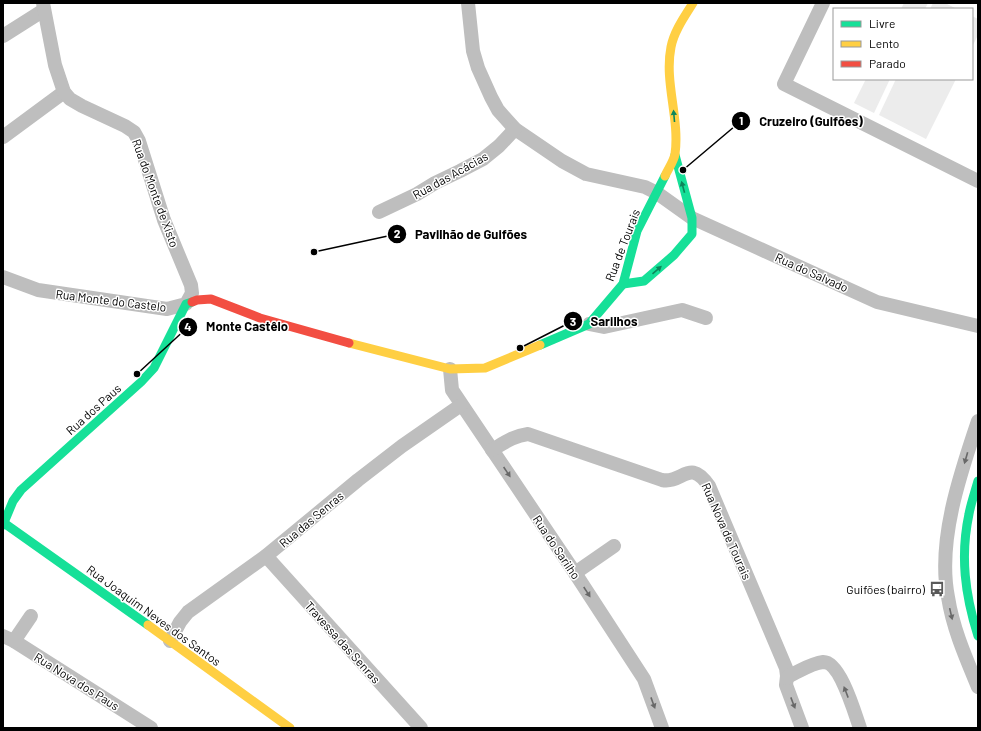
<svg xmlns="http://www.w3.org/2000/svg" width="981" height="731" font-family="Barlow,sans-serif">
	<rect width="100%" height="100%" fill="#fff"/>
	<!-- green -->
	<g fill="#ececec">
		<path d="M904,3H928L925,9H901Z"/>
		<path d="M933,3H945L957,9H930Z"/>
		<path d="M972,16L978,19V35L972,47Z"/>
		<path d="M866,79H890L874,113L854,103Z"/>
		<path d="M896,79H956L926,139L879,115Z"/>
	</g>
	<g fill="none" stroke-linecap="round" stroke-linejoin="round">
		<!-- street -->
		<g stroke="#bebebe" stroke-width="14">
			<path d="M468,3L473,51L478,68L491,97L498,110L515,129L562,161L586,174L645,187L657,193L692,218L877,302L978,326"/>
			<path d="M823,3L784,84L978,181"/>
			<path d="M3,36L44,10"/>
			<path d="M3,137L64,92"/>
			<path d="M379,212L417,194L435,183L460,171L483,159L499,146L515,129"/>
			<path d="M3,277L38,290L167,309L186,304L192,293L191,285L164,220L139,141L134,132L125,126L82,106L70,99L64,92L55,65L43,3"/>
			<path d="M589,324L604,327L682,310L706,318"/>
			<path d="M450,369L452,390L575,573L644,679L662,728"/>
			<path d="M978,421C960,474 937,542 948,597C953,629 966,658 978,687"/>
			<path d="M492,450C504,443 513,436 528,434L662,480C683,484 689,457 709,486L786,668L787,676L786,685L802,728"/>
			<path d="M266,556L421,728"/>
			<path d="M575,573L614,546"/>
			<path d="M3,636L14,641L151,728"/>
			<path d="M14,641L31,616"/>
			<path d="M170,641L180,622L188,612L266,556L358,480L402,446L461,405"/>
			<path d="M787,678L791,675C800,671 812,663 823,662C840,661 855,714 860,728"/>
		</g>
		<!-- fast -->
		<g stroke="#16e098" stroke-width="9">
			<path d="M623,284L644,281L674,255L692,234V218L675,155"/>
			<path d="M540,345L589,324L623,284L637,231L665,176"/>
			<path d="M978,481C975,492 971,503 969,514C960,556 965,595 978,636"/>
			<path d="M4,523L148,625"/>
			<path d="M3,525L13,501L21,490L141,382L154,368L186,304L192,302"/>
		</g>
		<!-- slow -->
		<g stroke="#ffcf43" stroke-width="9">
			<path d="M665,176C668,169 674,161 675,154C680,119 664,82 671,47C674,31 685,16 693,3"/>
			<path d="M349,343L450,369L485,368L540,345"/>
			<path d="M148,625L290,728"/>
		</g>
		<!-- jam -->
		<path stroke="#f24e42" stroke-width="9" d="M192,302L197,300L211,299L260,318L349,343"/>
	</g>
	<!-- one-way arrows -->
	<defs><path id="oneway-solid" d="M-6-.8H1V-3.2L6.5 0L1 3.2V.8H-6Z"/></defs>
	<g fill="#0d865b">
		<use href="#oneway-solid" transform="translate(674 116) rotate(-95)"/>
		<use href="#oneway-solid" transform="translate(683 187) rotate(-105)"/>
		<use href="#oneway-solid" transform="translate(657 270) rotate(-41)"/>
	</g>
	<g fill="#686868">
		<use href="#oneway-solid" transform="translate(966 458) rotate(106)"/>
		<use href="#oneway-solid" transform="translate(507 472) rotate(56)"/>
		<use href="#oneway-solid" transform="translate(587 592) rotate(57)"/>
		<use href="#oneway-solid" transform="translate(951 614) rotate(77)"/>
		<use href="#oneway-solid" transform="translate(846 692) rotate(-111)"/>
		<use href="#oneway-solid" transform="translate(653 703) rotate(70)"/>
		<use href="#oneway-solid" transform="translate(793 703) rotate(69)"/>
	</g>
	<!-- icons -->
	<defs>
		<symbol id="bus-bare" viewBox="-9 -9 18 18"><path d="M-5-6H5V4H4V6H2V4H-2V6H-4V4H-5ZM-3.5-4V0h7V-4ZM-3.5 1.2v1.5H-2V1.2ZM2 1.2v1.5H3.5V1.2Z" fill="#595959" stroke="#fff" stroke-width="2.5" paint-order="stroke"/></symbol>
	</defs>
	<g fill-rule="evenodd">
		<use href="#bus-bare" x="926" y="578" width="22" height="22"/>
	</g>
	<g text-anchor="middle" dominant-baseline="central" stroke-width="3" stroke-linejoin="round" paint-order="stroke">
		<!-- street labels -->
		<g font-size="12" fill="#000" stroke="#fff">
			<text transform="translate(450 175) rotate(-29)">Rua das Acácias</text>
			<text transform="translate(156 193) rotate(70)">Rua do Monte de Xisto</text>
			<text transform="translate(622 245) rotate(-69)">Rua de Tourais</text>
			<text transform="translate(812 272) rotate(24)">Rua do Salvado</text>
			<text transform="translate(111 300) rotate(7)">Rua Monte do Castelo</text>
			<text transform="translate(93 409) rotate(-42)">Rua dos Paus</text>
			<text transform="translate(311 519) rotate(-40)">Rua das Senras</text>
			<text transform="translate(727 531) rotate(66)">Rua Nova de Tourais</text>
			<text transform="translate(557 547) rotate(56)">Rua do Sarilho</text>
			<text transform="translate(154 615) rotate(36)">Rua Joaquim Neves dos Santos</text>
			<text transform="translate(343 642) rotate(48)">Travessa das Senras</text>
			<text transform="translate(77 681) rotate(32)">Rua Nova dos Paus</text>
		</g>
		<!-- poi labels -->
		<g font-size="12" fill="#000" stroke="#fff" text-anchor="end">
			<text x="925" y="589">Guifões (bairro)</text>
		</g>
	</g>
	<!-- callouts -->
	<path fill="none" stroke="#000" stroke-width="1.5" d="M683 170L741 121M314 252L397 234M520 348L573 321M137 374L188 327"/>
	<g fill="#000" stroke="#fff" stroke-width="1.5">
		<circle cx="683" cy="170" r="4"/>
		<circle cx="314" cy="252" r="4"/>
		<circle cx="520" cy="348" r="4"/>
		<circle cx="137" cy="374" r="4"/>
		<circle cx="741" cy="121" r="10"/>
		<circle cx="397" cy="234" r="10"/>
		<circle cx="573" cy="321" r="10"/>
		<circle cx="188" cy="327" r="10"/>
	</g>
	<g font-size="12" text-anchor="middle" font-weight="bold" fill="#fff">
		<text x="741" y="125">1</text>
		<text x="397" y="238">2</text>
		<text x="573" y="326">3</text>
		<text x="188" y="331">4</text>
	</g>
	<g font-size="13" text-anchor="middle" font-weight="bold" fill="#000" stroke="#fff" stroke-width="3" stroke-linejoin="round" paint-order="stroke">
		<text x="811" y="126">Cruzeiro (Guifões)</text>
		<text x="471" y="239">Pavilhão de Guifões</text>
		<text x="614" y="326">Sarilhos</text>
		<text x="247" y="331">Monte Castêlo</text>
	</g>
	<!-- border -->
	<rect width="981" height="731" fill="none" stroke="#000000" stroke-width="8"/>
	<!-- legend -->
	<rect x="833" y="8" width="140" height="72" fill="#ffffff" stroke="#999999"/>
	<rect x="841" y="21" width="20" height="6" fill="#16e098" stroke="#999999"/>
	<text x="869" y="28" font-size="12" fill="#000000">Livre</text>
	<rect x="841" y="41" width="20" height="6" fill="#ffcf43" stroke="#999999"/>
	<text x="869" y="48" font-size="12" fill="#000000">Lento</text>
	<rect x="841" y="61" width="20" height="6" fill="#f24e42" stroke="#999999"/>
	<text x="869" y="68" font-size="12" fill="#000000">Parado</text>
</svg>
